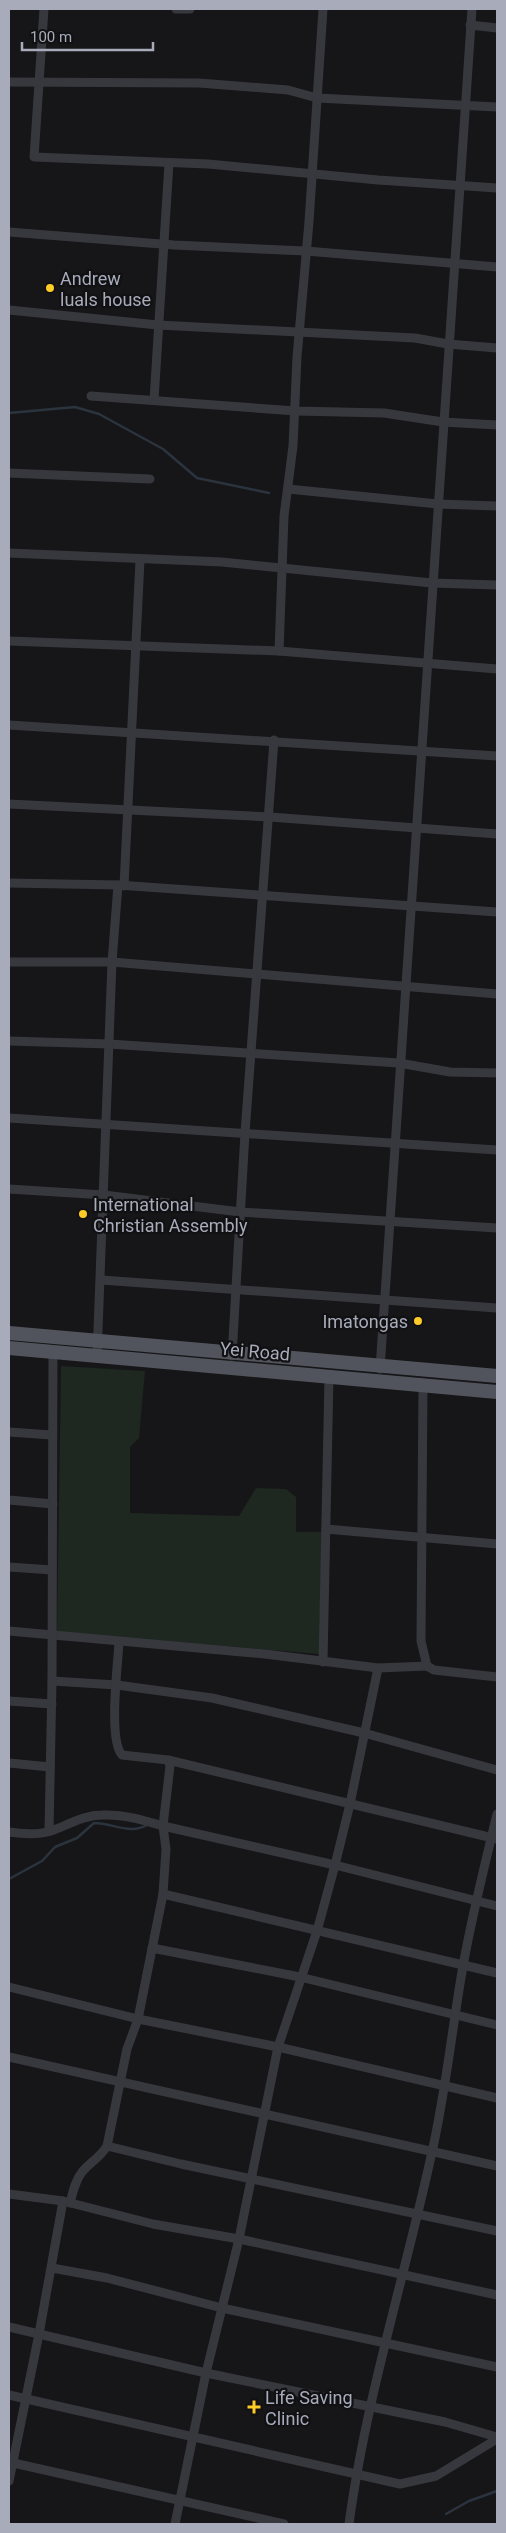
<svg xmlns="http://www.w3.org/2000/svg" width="506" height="2533" font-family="Roboto,sans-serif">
	<rect width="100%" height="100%" fill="#161618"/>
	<!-- green -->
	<path fill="#1e2720" d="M61,1366L145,1371L139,1438L130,1447V1513L239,1516L256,1488L286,1489L296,1497V1532H322L319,1654L57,1632Z"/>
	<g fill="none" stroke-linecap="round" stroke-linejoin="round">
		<!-- stream -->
		<g stroke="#2b343e" stroke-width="2.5">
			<path d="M9,413L75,407L99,414L163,449L197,478L269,493"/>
			<path d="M9,1879L42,1861L55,1847L77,1838L94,1823C113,1823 130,1835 147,1825"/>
			<path d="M446,2514L469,2501L497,2491"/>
		</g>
		<!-- minor -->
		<g stroke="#37373e" stroke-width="9">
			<path d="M44,9L34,157L208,164L378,180L497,188"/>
			<path d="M176,9H190"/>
			<path d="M470,25L497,28"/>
			<path d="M9,82L199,83L288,90L317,98L497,107"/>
			<path d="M9,232L174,245L306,251L497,267"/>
			<path d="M9,310L158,325L415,338L448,344L497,348"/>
			<path d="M91,396L296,411L384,413L443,422L497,425"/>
			<path d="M154,400L169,163"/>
			<path d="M9,473L150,479"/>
			<path d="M288,489L438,504L497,506"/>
			<path d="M9,553L222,562L432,583L497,585"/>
			<path d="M9,641L279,651L497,669"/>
			<path d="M279,651L284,516L293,446L297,357L309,222L323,9"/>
			<path d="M9,725L497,756"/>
			<path d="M9,804L270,817L497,834"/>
			<path d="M9,883L118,885L497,912"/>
			<path d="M124,886L140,560"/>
			<path d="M9,962H112L497,994"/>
			<path d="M9,1041L109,1044L399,1063L450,1072L497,1073"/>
			<path d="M9,1118L497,1150"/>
			<path d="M9,1189L104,1195L240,1212L497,1228"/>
			<path d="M101,1280L497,1308"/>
			<path d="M97,1356L112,962L118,885"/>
			<path d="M232,1356L245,1133L274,740"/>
			<path d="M380,1369L472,9"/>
			<path d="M423,1386L421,1641L427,1666L434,1670L497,1677"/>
			<path d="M9,1432L52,1435"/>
			<path d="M9,1500L53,1504"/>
			<path d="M326,1529L497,1544"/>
			<path d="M9,1567L52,1570"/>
			<path d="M9,1631L265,1654L378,1668L427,1666"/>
			<path d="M323,1662L329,1377"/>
			<path d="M52,1681L117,1685L212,1698L364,1733L497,1770"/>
			<path d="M9,1701L52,1704"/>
			<path d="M168,1760L497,1839"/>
			<path d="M9,1763L50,1767"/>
			<path d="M49,1831L52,1681L53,1352"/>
			<path d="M9,1832C22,1834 38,1835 51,1831C68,1825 84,1815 102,1815C123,1814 143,1820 163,1826L335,1865L497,1906"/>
			<path d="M163,1894L497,1973"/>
			<path d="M152,1948L300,1977L497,2025"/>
			<path d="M9,1987L138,2019L278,2047L497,2098"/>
			<path d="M9,2057L497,2166"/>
			<path d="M107,2146L181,2164L497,2231"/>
			<path d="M9,2194L63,2201L153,2224L239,2239L497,2295"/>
			<path d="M70,2203C73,2192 75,2181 82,2172C90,2162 100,2158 107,2146L127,2049L138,2019L163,1894L166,1849L163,1826L170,1766L168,1760L122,1755C108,1740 118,1664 119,1642"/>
			<path d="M52,2268L107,2278L222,2308L497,2367"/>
			<path d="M9,2327L206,2373L445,2422L497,2437"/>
			<path d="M9,2395L400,2484L436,2476L497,2439"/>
			<path d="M9,2462L284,2524"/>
			<path d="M9,2481L39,2334L63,2201"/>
			<path d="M175,2524L206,2373L239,2239L278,2047L317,1931L335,1865L350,1804L378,1668"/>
			<path d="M349,2524C366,2398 405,2276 432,2152C446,2090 452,2028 463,1966C472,1915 485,1864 497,1814"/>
		</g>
		<!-- primary -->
		<g stroke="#52545d" stroke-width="14">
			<path d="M9,1333L497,1376"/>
			<path d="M9,1348L497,1392"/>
		</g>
	</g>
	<!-- markers -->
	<g fill="#ffcb27" stroke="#111113" stroke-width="2">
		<circle cx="50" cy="288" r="5"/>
		<circle cx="83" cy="1214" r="5"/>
		<circle cx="418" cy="1321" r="5"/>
		<path d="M251.5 2399.5h5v5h5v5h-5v5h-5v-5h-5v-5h5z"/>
	</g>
	<g text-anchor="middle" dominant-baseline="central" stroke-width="4.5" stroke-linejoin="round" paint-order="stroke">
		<!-- poi labels -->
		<g font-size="18" fill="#a7abba" stroke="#111113" text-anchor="start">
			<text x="60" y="278">Andrew<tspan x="60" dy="21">luals house</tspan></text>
			<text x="93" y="1204">International<tspan x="93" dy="21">Christian Assembly</tspan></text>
			<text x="408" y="1321" text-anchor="end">Imatongas</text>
			<text x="265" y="2397">Life Saving<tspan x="265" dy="21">Clinic</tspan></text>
		</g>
		<!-- street labels -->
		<g font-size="18" fill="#a7abba" stroke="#111113">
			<text transform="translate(255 1351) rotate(5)">Yei Road</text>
		</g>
	</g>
	<!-- border -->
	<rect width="506" height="2533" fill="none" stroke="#a7abba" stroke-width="20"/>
	<!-- scale -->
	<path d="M22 42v8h131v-8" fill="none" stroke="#a7abba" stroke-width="2.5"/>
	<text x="30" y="42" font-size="15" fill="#a7abba" stroke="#111113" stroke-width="4" paint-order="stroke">100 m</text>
</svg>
